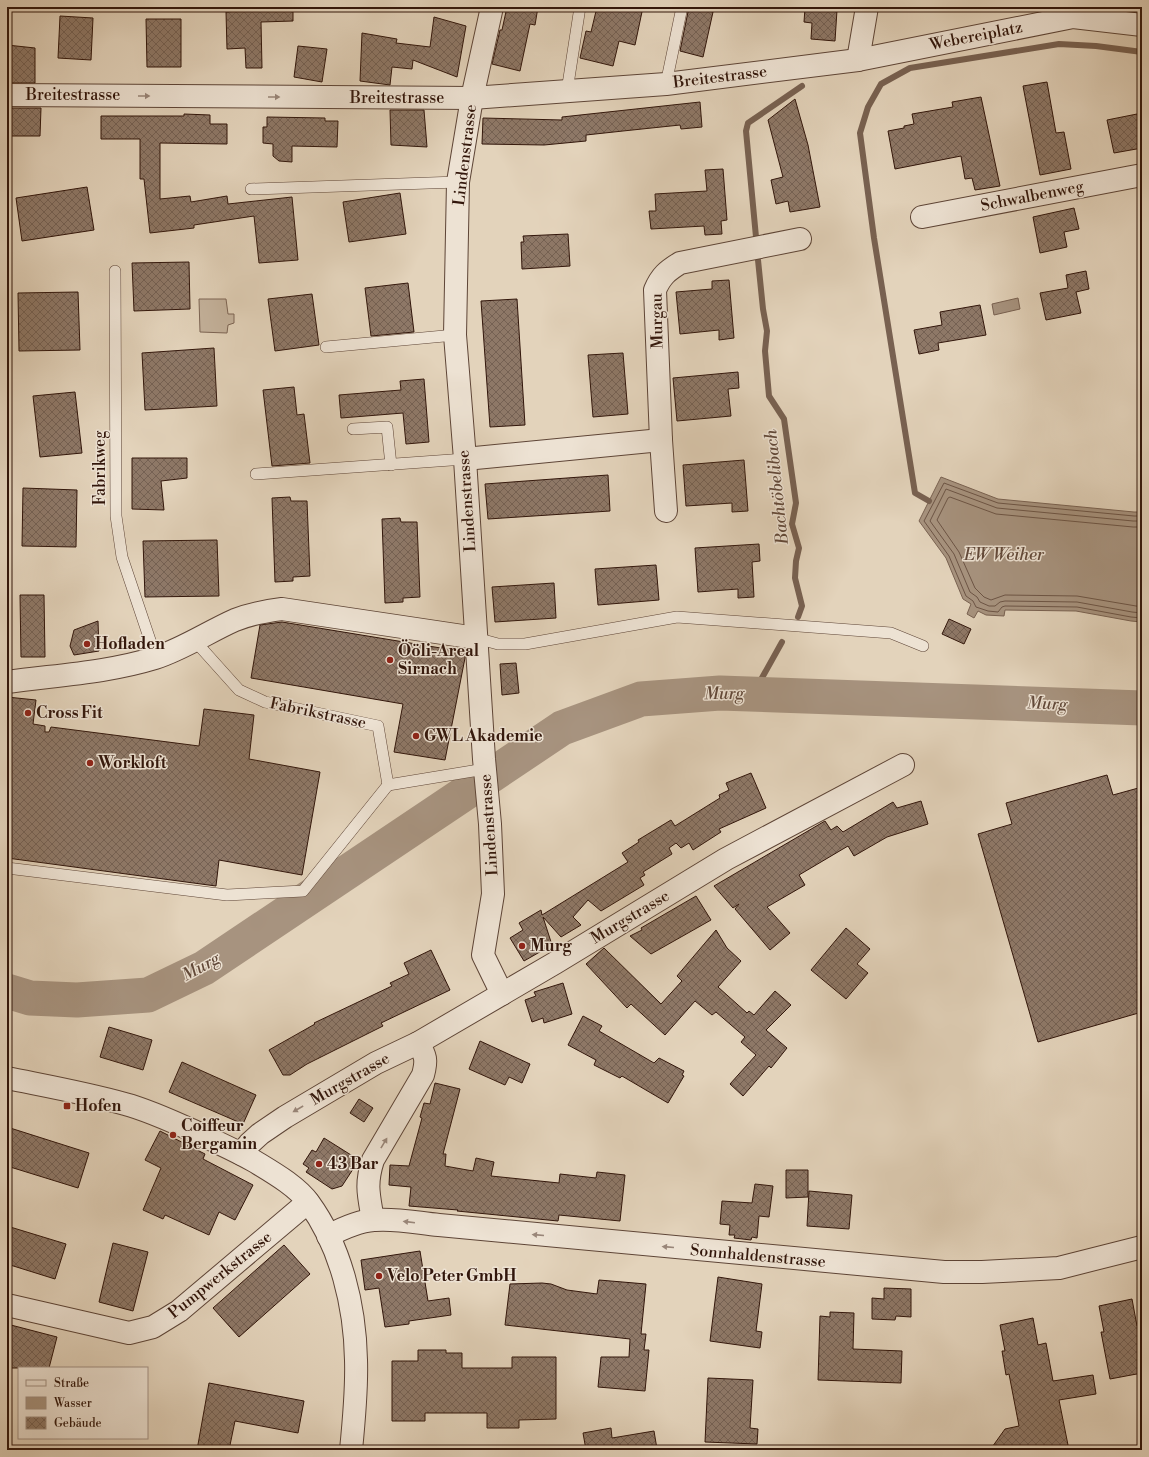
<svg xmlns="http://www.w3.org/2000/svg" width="1149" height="1457" font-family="'Libre Bodoni',serif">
	<defs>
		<pattern id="building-cross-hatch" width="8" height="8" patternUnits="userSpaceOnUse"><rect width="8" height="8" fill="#8e7867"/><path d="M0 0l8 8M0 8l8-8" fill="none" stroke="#756153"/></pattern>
	</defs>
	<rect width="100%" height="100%" fill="#e3d3bb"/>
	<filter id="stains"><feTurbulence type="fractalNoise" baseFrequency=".005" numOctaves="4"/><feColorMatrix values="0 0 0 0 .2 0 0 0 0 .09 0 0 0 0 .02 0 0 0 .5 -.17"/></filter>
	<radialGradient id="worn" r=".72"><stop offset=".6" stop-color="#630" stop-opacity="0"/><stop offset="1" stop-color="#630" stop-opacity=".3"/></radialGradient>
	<!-- park -->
	<path fill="#c5b39d" stroke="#7c6454" d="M199,299H226L228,314H234V323L228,325L227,333L200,332Z"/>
	<!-- water -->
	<g fill="#a7937f" stroke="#786151">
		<path d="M1018,298L1020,309L994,315L992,304Z"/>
		<path d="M941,477L998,499L1134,512H1142V622L1131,621L1076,611L1005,610L1004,616L986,615L978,611L974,618L967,614L971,604L963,599L946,558L919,521Z"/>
	</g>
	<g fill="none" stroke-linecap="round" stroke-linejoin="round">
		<!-- shore -->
		<g stroke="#6c5445" stroke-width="1">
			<path d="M1142,516H1134L998,503L944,483L924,521L949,556L966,596L973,601L976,607L988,611L998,612L1002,607L1005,606L1077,607L1131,617L1142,618"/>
			<path d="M1142,521H1133L997,508L946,489L930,521L954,554L970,592L977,597L980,602L989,606H995L1000,602L1005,601L1077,602L1132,612L1142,613"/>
			<path d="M1142,527H1133L996,514L950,497L948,498L937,520L959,552L975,588L984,597L991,600L1005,595L1077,596L1142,607"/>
		</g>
		<!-- stream -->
		<g stroke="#786151" stroke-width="6">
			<path d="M756,237L746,131L748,123L802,86"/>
			<path d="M758,260L763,309L767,331L765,351L769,396L784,419L796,503L792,524L799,548L796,561L795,578L802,606L798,617"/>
			<path d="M929,501L915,493L874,238L860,133L868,107L881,84L910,68L1059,44L1096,46L1142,52"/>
			<path d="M753,694L782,642"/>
		</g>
		<!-- river -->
		<path stroke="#a7937f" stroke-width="35" d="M7,991L30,998L77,1000L148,995L204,968L562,728L641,699L720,693L1142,708"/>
	</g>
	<!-- building -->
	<g fill="url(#building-cross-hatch)" stroke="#32160b">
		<path d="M239,7H293V21L261,22L262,68H246L245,48L227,49L226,12L239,11Z"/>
		<path d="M507,7H538L535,25L530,24L520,71L492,64L500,30H502Z"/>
		<path d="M597,7H643L635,45L619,41L613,66L580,58L586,31L591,32Z"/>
		<path d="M689,7L713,12L703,57L680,51Z"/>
		<path d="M805,8L837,10L835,41L811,39L812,23L804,22Z"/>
		<path d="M60,16L93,18L91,60L58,58Z"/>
		<path d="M434,17L466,26L457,77L413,60L412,69L392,67L390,85L360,81L362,33L397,39L396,43L430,47Z"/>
		<path d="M146,19H181V67H147Z"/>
		<path d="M7,45L35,48V83H11V77L7,76Z"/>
		<path d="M298,46L327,49L322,82L294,77Z"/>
		<path d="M1047,82L1056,133L1064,132L1071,169L1040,175L1023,86Z"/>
		<path d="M981,97L1000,186L975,190L972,178L965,179L961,156L895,169L888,131L904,128V126L914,124L912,114L953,107L952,102Z"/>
		<path d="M795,99L808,145L820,207L790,212L788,201L776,204L771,180L783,177L768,120Z"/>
		<path d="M700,102L702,127L681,129L680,125L623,131L586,135V141L544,145L482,144L483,118L562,120V117Z"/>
		<path d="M11,108H41L40,136H10Z"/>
		<path d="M390,110H424L427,147L391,145Z"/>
		<path d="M184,114L210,115V124H227V144L160,143V199L190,196L191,202L227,196L228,204L292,197L298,260L259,263L254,216L194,225V228L150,233L144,179H140V139H101V116H184Z"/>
		<path d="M1137,114L1142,137V148L1114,153L1107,120Z"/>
		<path d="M267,117L325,118V121H338L337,147L292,146V162L279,161L273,156V144L263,143V127H267Z"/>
		<path d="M723,169L727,220L721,221L722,234L705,235L704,226L651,229L649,211H656L655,194L707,191L705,170Z"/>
		<path d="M87,187L94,230L22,241L16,198Z"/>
		<path d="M400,193L406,234L349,242L343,202Z"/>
		<path d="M1074,208L1079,229L1064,232L1067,247L1040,253L1033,217Z"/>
		<path d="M568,234L570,266L522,269L521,242H524L523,236Z"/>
		<path d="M189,262L190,309L134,311L132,263Z"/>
		<path d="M1086,271L1089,289L1076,292L1081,313L1046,320L1040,293L1068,288L1066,275Z"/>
		<path d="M729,280L734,338L719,340V330L680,334L676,292L712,289V281Z"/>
		<path d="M408,283L414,332L371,336L365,288Z"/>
		<path d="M78,292L80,350L19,351L18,293Z"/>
		<path d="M312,294L319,345L275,351L268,299Z"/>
		<path d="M517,299L525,425L490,427L481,301Z"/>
		<path d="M980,305L986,335L938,343L939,350L919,354L914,330L942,325L940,312Z"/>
		<path d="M214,348L217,406L145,410L142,353Z"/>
		<path d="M623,353L628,414L593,417L588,355Z"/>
		<path d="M738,372L739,388L728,389L731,416L677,421L673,378Z"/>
		<path d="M424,379L429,442L406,444L403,413L341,418L339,395L401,390L400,381Z"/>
		<path d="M294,387L297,415L304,414L310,463L272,466L263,390Z"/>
		<path d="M75,392L82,453L40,457L33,396Z"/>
		<path d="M132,458H187V478L161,481L164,510L132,509Z"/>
		<path d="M744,460L748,511L732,512V503L686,506L683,465Z"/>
		<path d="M608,475L610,511L488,519L485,484Z"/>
		<path d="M23,488L77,490L76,547L22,546Z"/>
		<path d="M290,497L291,501H307L310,576L293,577V581L275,582L272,498Z"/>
		<path d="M400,518L401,522H417L420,597L403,598V602L385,603L382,519Z"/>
		<path d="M217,540L219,596L145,597L143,541Z"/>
		<path d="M759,544L760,561L752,562L754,597L738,598V589L698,592L695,548Z"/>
		<path d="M656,565L659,600L598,605L595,569Z"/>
		<path d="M554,583L556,618L495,622L492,587Z"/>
		<path d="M20,595H44L45,657H21Z"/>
		<path d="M949,619L971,629L964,644L942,634Z"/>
		<path d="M98,621L99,651L74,655L70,646L74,630Z"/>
		<path d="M282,622L465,652V658L445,760L394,752L403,704L251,678L260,625Z"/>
		<path d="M516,663L519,693L502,695L500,664Z"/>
		<path d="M7,697L36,700L33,724L45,726V732H49L51,727L199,746L204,709L254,715L249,759L320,772L302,875L219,860L216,886L7,858Z"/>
		<path d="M751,773L766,808L719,829L721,832L693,850L689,843L681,848L676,843L669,848L672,854L643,872L645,875L640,878L644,885L601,911L588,900L573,917L581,925L561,937L543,917L552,945L524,961L510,938L523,930L519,923L541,910L542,915L628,862L622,853L639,842L638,840L671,820L675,826L720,798L719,795L729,790L726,783Z"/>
		<path d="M1107,775L1113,795L1142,787V1012L1038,1042L978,834L1012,824L1006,803Z"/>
		<path d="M921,801L928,824L887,837L854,856L848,846L799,875L805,885L767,907L790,933L770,950L735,909L739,904L733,908L714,886L825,821L831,830L837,826L843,832L893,802L897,808Z"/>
		<path d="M696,896L711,920L651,954L630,936L642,930L641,928Z"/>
		<path d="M846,928L870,949L857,964L868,973L846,999L811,970Z"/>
		<path d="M716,930L727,948L741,961L718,987L747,1013L749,1011L754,1015L775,991L791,1005L766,1030L787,1048L771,1068L769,1066L743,1096L730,1084L756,1055L741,1042L745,1037L716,1012L712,1015L695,1001L665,1035L631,1004L627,1008L586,964L604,948L661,1004L682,981L677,976Z"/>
		<path d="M431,950L450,990L381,1023L383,1026L307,1064L290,1075H283L269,1050L315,1024L314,1023L392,986L390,983L409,974L404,963Z"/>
		<path d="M563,983L572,1014L544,1023L543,1018L532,1022L525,1000L536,996L534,992Z"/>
		<path d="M583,1016L602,1026L599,1031L654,1063L659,1058L684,1071L682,1075L684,1076L668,1103L622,1076L620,1078L594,1065L596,1060L568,1045Z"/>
		<path d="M109,1027L152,1040L143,1070L100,1057Z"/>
		<path d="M480,1041L530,1064L522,1083L509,1077L505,1085L469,1069Z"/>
		<path d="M182,1062L256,1095L243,1124L169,1092Z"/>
		<path d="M435,1083L460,1089L443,1154H446L445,1166L473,1171L476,1158L494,1162L491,1176L559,1183L560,1174L596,1178L597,1172L625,1175L620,1221L559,1215L558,1221L457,1211L458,1210L409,1206L411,1187L389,1185L390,1165L409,1166L422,1118L420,1117L424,1103L430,1104Z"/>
		<path d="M359,1099L373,1108L364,1122L350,1113Z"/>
		<path d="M7,1127L89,1153L78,1188L7,1166Z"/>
		<path d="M160,1131L205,1154L203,1159L253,1185L235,1220L219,1212L209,1235L165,1215L163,1219L143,1210L161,1168L145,1160Z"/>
		<path d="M324,1138L359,1160L342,1186L332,1189L306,1172L309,1168L303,1164L312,1150L316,1152Z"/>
		<path d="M786,1170H808V1197L786,1198Z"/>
		<path d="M755,1184L773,1186L769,1217L759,1216L757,1238L752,1237L751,1240L734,1238L735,1235H729L730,1225L720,1224L722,1201L752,1203Z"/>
		<path d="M809,1191L852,1195L849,1229L807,1226Z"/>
		<path d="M7,1226L66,1244L55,1279L7,1264Z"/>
		<path d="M113,1243L148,1252L133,1311L99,1302Z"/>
		<path d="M284,1245L310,1274L239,1337L213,1308Z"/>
		<path d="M420,1251L428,1301L449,1298L451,1315L409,1321V1324L385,1327L379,1288L365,1290L361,1260Z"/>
		<path d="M718,1277L762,1284L756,1331L762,1332L760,1348L710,1341Z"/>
		<path d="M599,1280L646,1284L641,1334H646L644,1350H649L645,1391L598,1387L601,1357H629L630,1339L505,1325L510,1284L542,1283L551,1284L567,1290L597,1294Z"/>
		<path d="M884,1288L911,1289V1317L896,1316L895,1320L872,1319V1298L884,1299Z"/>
		<path d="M1132,1299L1137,1326L1142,1325V1373L1110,1379L1101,1332H1104L1099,1306Z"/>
		<path d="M830,1312L854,1313L853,1349L902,1351L901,1383L818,1380L820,1316L830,1317Z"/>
		<path d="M1033,1318L1038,1345L1046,1343L1053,1381L1093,1375L1096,1394L1059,1400L1069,1450H990L1005,1429L1019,1426L1009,1374L1006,1375L1002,1351H1005L1000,1325Z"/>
		<path d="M7,1324L57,1337L49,1368H7Z"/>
		<path d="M418,1350H446V1353H462V1368H512V1357H556V1419L519,1420V1428H487V1413H425V1421H392V1361H418Z"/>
		<path d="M708,1378L753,1380L750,1428L758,1429L757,1444L705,1442Z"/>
		<path d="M209,1383L304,1401L298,1433L235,1421L229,1450H197Z"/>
		<path d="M611,1428L612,1438L654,1431L657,1449L648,1450H586L583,1433Z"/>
	</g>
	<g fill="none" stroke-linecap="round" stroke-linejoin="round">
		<defs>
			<g id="service">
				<path d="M666,84L682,7"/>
				<path d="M567,91L580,7"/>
				<path d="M251,189L458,182"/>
				<path d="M115,271L116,516L122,557L156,658"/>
				<path d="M326,347L455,335"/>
				<path d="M353,429L387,427L391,465"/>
				<path d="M256,474L465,459"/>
				<path d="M476,638L498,644H525L677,617L891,633L923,646"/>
				<path d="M195,641L239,690L265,702L378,726L388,785L485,769"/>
				<path d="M7,868L227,895L303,891L388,785"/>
			</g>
			<g id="minor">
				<path d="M492,7L472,98L458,182L455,335L465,459L484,759L490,824L493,894L483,955L502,994"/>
				<path d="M858,60L867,7"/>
				<path d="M7,95L472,98L666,84L858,60L1073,17L1142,25"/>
				<path d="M922,217L1142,175"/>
				<path d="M465,459L661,440"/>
				<path d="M666,511L661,440L655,290C661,276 667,271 680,263L800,239"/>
				<path d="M7,682C57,675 106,673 155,658C183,649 208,632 235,620C250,614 266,611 282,609L476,638"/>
				<path d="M241,1154L249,1144L260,1134L285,1117L376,1063L418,1043L555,963L726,859L903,765"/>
				<path d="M373,1220C369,1196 365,1185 373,1160L423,1075C427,1060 426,1056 418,1043"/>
				<path d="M328,1236C343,1228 358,1221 374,1220C396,1218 418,1223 439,1225L944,1272H982L1059,1268L1142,1247"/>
				<path d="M7,1305L129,1333L153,1327L179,1311L308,1202"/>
			</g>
			<path id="tertiary" d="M7,1078C46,1086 86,1093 125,1104C151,1111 176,1123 200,1134C218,1143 237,1151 254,1161C272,1172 297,1186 309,1203C341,1247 355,1306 356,1360C357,1390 354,1420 351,1450"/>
		</defs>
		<!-- service casing -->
		<use href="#service" stroke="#5e4537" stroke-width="12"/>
		<!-- minor casing -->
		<use href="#minor" stroke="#5e4537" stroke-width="24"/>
		<!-- tertiary casing -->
		<use href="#tertiary" stroke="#5e4537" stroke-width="24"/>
		<!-- service -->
		<use href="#service" stroke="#ede2d3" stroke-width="11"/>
		<!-- minor -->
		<use href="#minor" stroke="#ede2d3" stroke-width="22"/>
		<!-- tertiary -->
		<use href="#tertiary" stroke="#ede2d3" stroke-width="22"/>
	</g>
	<!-- one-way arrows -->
	<defs><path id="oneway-solid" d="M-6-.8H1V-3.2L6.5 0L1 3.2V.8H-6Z"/></defs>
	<g fill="#998679">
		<use href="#oneway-solid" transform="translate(144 96)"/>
		<use href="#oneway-solid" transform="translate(274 97)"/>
		<use href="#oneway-solid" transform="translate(298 1109) rotate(150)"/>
		<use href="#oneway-solid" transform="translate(384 1143) rotate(-59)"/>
		<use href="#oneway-solid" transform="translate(409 1222) rotate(-173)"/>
		<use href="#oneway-solid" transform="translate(538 1235) rotate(-175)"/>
		<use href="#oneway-solid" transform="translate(668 1247) rotate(-175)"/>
	</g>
	<!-- markers -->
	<g fill="#8f2418" stroke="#ede2d3" stroke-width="1.5">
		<circle cx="87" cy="644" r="4"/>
		<circle cx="390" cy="660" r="4"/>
		<circle cx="28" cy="713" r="4"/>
		<circle cx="416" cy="736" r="4"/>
		<circle cx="90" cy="763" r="4"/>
		<circle cx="522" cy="946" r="4"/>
		<rect x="63" y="1102" width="8" height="8" rx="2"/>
		<circle cx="173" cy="1135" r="4"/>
		<circle cx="319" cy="1164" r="4"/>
		<circle cx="379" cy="1276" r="4"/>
	</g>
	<g text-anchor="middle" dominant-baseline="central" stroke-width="3" stroke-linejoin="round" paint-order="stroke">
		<!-- street labels -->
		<g font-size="16" fill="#32160b" stroke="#ede2d3">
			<text transform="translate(976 36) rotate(-11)">Webereiplatz</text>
			<text transform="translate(720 77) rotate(-7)">Breitestrasse</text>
			<text x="73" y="95">Breitestrasse</text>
			<text x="397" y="98">Breitestrasse</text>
			<text transform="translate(465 155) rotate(-83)">Lindenstrasse</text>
			<text transform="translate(1032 196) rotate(-11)">Schwalbenweg</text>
			<text transform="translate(657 321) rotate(-91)">Murgau</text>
			<text transform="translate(100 468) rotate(-90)">Fabrikweg</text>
			<text transform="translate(467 501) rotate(-94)">Lindenstrasse</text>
			<text transform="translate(318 713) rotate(12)">Fabrikstrasse</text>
			<text transform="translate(489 825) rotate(-94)">Lindenstrasse</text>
			<text transform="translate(630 917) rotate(-31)">Murgstrasse</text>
			<text transform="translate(350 1079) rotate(-30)">Murgstrasse</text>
			<text transform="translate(758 1256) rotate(5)">Sonnhaldenstrasse</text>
			<text transform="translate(220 1275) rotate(-39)">Pumpwerkstrasse</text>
		</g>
		<!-- poi labels -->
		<g font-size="16" font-weight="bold" fill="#32160b" stroke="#ede2d3" text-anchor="start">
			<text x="95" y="644">Hofladen</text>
			<text x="398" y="651">Ööli-Areal<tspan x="398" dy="18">Sirnach</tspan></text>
			<text x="36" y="713">Cross Fit</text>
			<text x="424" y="736">GWL Akademie</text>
			<text x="98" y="763">Workloft</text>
			<text x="530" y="946">Murg</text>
			<text x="75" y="1106">Hofen</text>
			<text x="181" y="1126">Coiffeur<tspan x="181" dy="18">Bergamin</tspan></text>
			<text x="327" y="1164">43 Bar</text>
			<text x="387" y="1276">Velo Peter GmbH</text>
		</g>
		<!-- water labels -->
		<g font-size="17" font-style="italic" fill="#614839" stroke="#ede2d3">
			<text transform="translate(777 487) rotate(-96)">Bachtöbelibach</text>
			<text x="1004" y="555">EW Weiher</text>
			<text transform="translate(724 694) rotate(-1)">Murg</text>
			<text transform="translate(1047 704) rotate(2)">Murg</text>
			<text transform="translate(201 967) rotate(-29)">Murg</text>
		</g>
	</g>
	<!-- margin -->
	<rect width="1149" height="1457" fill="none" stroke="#e3d3bb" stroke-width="24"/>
	<rect x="8" y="8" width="1133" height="1441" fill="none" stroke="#32160b" stroke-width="2"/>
	<rect x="12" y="12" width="1125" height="1433" fill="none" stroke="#32160b"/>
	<!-- legend -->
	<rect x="18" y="1367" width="130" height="72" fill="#ede2d3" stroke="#a29083"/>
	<rect x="26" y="1380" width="20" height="6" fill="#ede2d3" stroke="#a29083"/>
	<text x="54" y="1387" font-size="12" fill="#32160b">Straße</text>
	<rect x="26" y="1397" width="20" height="12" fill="#a7937f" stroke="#a29083"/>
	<text x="54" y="1407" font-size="12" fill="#32160b">Wasser</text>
	<rect x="26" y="1417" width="20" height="12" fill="url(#building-cross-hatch)" stroke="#a29083"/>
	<text x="54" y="1427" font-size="12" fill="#32160b">Gebäude</text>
	<rect width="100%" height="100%" filter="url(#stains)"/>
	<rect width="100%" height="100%" fill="url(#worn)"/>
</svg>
